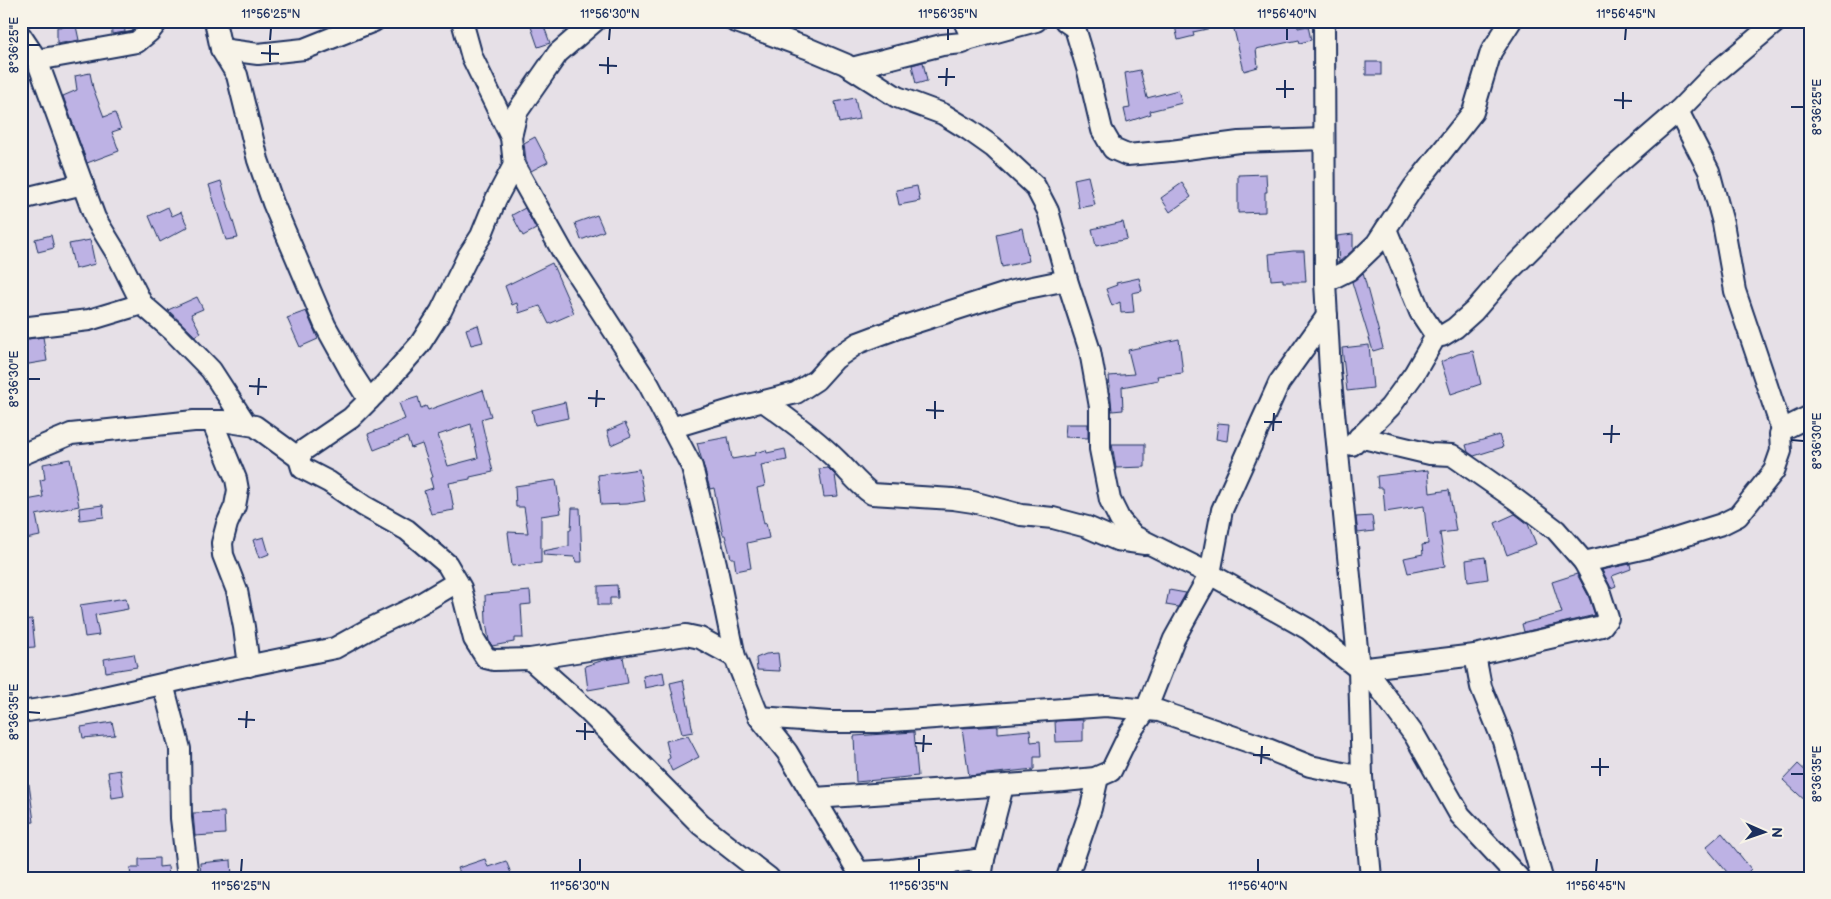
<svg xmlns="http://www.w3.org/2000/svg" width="1831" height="899" font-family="'Balsamiq Sans',sans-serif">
	<rect width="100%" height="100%" fill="#e6e0e7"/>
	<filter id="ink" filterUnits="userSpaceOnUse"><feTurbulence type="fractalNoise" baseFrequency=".02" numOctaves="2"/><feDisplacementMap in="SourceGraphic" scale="10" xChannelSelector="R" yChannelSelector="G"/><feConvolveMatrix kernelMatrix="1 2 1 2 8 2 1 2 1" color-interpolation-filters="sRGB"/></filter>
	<g filter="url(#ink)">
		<!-- building -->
		<g fill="#bdb2e4" stroke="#1b2f5e" fill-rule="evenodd">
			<path d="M111,21H124L125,32L112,34Z"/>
			<path d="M529,21H542L550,43L538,47Z"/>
			<path d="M1174,21H1220L1221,26L1193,32L1194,36L1178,40Z"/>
			<path d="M1232,21H1297L1298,28L1308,26L1311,40L1300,43L1299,40L1256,49L1258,67L1244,71Z"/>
			<path d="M76,26L79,40L57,44V27Z"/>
			<path d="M923,62L927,81L916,84L912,65Z"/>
			<rect x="1366" y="62" width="15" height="13"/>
			<path d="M1140,70L1147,98L1178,90L1182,103L1150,111L1151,114L1127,122L1124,109L1130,108L1125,73Z"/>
			<path d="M90,73L93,88L104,117L115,113L121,129L112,132L119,151L87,163L63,96L77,90L75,76Z"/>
			<path d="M855,98L859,119L839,123L835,102Z"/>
			<path d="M535,137L548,162L531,171L526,161L524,143Z"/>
			<path d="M1266,174L1267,192H1265V212L1238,213V175Z"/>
			<path d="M1088,176L1095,205L1079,208L1074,179Z"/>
			<path d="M221,181L238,238L226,240L209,185Z"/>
			<path d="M1182,183L1191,197L1170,212L1161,198Z"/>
			<path d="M917,186L920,201L899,205L896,190Z"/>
			<path d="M168,207L172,216L181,212L188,227L160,242L149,216Z"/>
			<path d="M525,208L536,229L523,236L512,215Z"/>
			<path d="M597,215L604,231L581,240L575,223Z"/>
			<path d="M1123,222L1127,239L1096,246L1092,229Z"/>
			<path d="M1022,228L1029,261L1002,267L996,234Z"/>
			<path d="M1353,234V250L1339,262L1337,236Z"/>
			<path d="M51,235L54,248L38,252L35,239Z"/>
			<path d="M90,240L95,264L75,269L69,244Z"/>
			<path d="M1293,251H1304L1306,282H1283V279L1271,280L1269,254Z"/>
			<path d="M552,263L574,313L549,324L540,306L519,313L517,303L512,305L505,286Z"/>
			<path d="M1363,273L1383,348L1373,351L1352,282Z"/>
			<path d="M1139,278L1142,291L1132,293L1134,312L1121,313L1120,302L1112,306L1106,289L1117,285L1116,283Z"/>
			<path d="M197,297L203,309L191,314L201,333L195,336L168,310Z"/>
			<path d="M306,311L318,339L300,347L287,318Z"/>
			<path d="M478,325L483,342L471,345L466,329Z"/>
			<path d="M43,337L47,361L23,365L21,340Z"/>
			<path d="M1179,339L1183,373L1157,376L1158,380L1122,387L1123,410L1112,411L1109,376L1134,374L1128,350Z"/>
			<path d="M1369,345L1373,388L1347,391L1342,348Z"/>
			<path d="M1473,351L1481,384L1451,394L1441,362L1458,354Z"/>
			<path d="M483,390L491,416L481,419L493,472L470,477V479L449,483L454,510L431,514L424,491L433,488L430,478L433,477L422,444L411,448L407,437L374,450L368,434L405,419L399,403L418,397L421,408L426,406L428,410ZM471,424L478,458L448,466L438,435Z"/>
			<path d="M565,402L568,418L535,425L532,410Z"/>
			<path d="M625,423L631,436L611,445L607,431Z"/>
			<path d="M1218,423L1229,424L1227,441L1216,439Z"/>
			<path d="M1066,424H1088V438L1065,437Z"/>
			<path d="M1499,435L1503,447L1474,456L1468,452L1466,445Z"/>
			<path d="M728,437L732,459L755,455V453L766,450L767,453L785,449L787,460L761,465L765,486L757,488L764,524L766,523L769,538L747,543L751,568L736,571L734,558H731L725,535H723L714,488L710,489L697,443Z"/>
			<path d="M1112,444H1145V467L1116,468Z"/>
			<path d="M70,459L79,506L36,515L40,536L21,540V501L43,497L40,480L45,479L43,464Z"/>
			<path d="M828,468L835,475L838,496L824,497L819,469Z"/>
			<path d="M639,469L645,501L626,504L601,505L598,475Z"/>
			<path d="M1428,470L1430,493L1449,490L1456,531L1440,533L1445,566L1408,573L1404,558L1423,554L1422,545L1428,544L1424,506L1385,512L1383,488H1378L1377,476Z"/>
			<path d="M556,480L561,513L541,516V563L512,566L508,532L528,533L524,507H516L515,486Z"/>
			<path d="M103,505L104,517L80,520L79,508Z"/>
			<path d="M572,508H580L582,562H576L574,557L544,555L543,551L569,546V530H571Z"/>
			<path d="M1515,514L1528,524L1536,544L1507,555L1495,523Z"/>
			<path d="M1372,516L1374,531L1358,533L1356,517Z"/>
			<path d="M264,537L269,554L259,558L253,540Z"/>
			<path d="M1485,557L1488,579L1468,582L1466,560Z"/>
			<path d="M1630,564L1631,569L1612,576L1616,586L1611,588L1602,570Z"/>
			<path d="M1577,574L1588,595L1595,615L1524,632L1522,624L1562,613L1552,582Z"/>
			<path d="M617,585L618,598H610V605H598V586Z"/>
			<path d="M1169,590L1186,593L1178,607L1166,605Z"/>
			<path d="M530,591L531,604L521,605L523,638H514V642L492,646L489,641L486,622L485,595Z"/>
			<path d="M126,598L128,609L95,615L99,635L85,637L80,605Z"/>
			<path d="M32,619L35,647L21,648V620Z"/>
			<path d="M778,653L780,671L757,670L756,658L766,654Z"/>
			<path d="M134,654L137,667L106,672L104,659Z"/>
			<path d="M623,657L628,683L588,690L585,666L604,660Z"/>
			<path d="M663,672L665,684L645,688L643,676Z"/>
			<path d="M683,680L693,732L682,734L670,683Z"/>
			<path d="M1083,720V741L1056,742L1055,721Z"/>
			<path d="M112,722L115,735L83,738L81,727Z"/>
			<path d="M998,726V733L1030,730L1031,742L1040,741L1041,757H1034V769L969,776L962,728Z"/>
			<path d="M914,732L918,776L856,782L854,736Z"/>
			<path d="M688,736L699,757L672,771L667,760L670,758L666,741Z"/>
			<path d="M1798,764L1810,775V805L1783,780Z"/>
			<path d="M120,770L124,796L112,798L108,772Z"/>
			<path d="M29,784L34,822L21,823V785Z"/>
			<path d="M224,812L225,834L195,836L193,813Z"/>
			<path d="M1722,833L1751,869L1742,878H1732L1706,847Z"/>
			<path d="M159,858V867L168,866L169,878H131L130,868H139V859Z"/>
			<path d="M485,859L488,867L506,861L513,878H462L458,868Z"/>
			<path d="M231,860L232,878H201L200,863Z"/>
		</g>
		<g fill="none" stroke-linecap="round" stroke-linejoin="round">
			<defs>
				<g id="minor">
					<path d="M215,21L221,49L237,75L258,160L273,203L325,325L351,372L369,400"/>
					<path d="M462,21L472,57L511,137L514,165L564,254L649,385L692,467L716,564L735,657L759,717L787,752L862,878"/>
					<path d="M734,21L807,48L845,64L897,97L943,114L969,130L993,147L1035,186L1048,211L1067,280L1090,351L1100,407V449L1110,500L1120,520L1134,536L1210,574L1308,629L1359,669L1475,655L1602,626L1608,618L1599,590L1584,562L1556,530L1515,499L1452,455L1430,454L1359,437"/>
					<path d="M1065,21L1075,28L1088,71L1102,130L1113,149L1127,155L1171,151L1239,142L1324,139"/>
					<path d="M1324,21L1325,282L1330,371L1359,669L1362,777L1371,878"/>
					<path d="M21,36L37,60L95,218L117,254L142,304L173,331L211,370L246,424"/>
					<path d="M967,40L1036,21"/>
					<path d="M221,49L258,54L304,49L374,21"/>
					<path d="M37,60L137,42L150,31L158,21"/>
					<path d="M852,68L942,45L963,43L967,40L969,32L964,21"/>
					<path d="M511,137L517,112L558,53L595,21"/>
					<path d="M514,165L496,199L481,236L468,256L441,311L420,344L385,384L351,418L304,450L299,458L302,468L329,482L364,506L407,530L447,564L461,588L474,639L486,658L494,660L530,659L686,635L700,638L735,657"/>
					<path d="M21,199L83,184"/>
					<path d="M1386,229L1420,312L1436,336"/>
					<path d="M1325,282L1349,270L1376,244L1413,188L1473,112L1491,52L1511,21"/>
					<path d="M21,328L89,320L142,304"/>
					<path d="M1436,336H1442L1455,328L1474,311L1507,273L1610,170L1678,111L1714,74L1777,21"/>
					<path d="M763,401C790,420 816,439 839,462C850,473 859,485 872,494L953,499L973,502L1021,515L1053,518L1087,527L1117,540L1145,544"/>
					<path d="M212,421L236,479L238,490L235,506L227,524L222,543L223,555L237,591L244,627L249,666"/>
					<path d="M671,428L744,406L796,393L816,380L835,359L858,343L898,328L1013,291L1067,280"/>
					<path d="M1782,430L1810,416"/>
					<path d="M1352,445L1390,407L1414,374L1436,336"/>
					<path d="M21,455L71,434L194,421H223L255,426L299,458"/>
					<path d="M1584,562L1646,548L1722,524L1738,516L1774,471L1781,451L1780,434L1782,430L1735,291L1723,223L1709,171L1678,111"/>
					<path d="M1475,655L1481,687L1503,741L1542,878"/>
					<path d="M530,659L586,709L701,825L769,878"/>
					<path d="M1365,668L1415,736L1460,815L1519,878"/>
					<path d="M163,684L180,749L181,818L188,878"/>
					<path d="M21,712L73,704L197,676L335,648L371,628L415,607L457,582"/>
					<path d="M759,717L830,722H878L1106,706L1159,711L1258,745L1310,766L1362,777"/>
					<path d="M815,798L1064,781L1095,778L1111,771L1129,734L1146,710L1174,639L1210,574L1222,510L1279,383L1327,316"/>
					<path d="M860,872L892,870L984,859"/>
					<path d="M981,878L984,859L1003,786"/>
					<path d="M1067,878L1091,808L1098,777"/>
				</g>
			</defs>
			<!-- minor casing -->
			<use href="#minor" stroke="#1b2f5e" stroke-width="24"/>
			<!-- minor -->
			<use href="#minor" stroke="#f7f3e8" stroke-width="20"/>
		</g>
	</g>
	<!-- ticks -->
	<path fill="none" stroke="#1b2f5e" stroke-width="2" d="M270,40L271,28M609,40L610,28M948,40V28M1287,40V28M1625,40L1626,28M28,45H40M261,53L279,54M270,62V45M599,65L617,66M608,74V57M938,77H955M946,86L947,68M1276,89H1294M1285,98V80M1614,100L1632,101M1791,107H1804M1623,109V92M28,379H40M249,386L267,387M258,395L259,378M588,398L605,399M596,407L597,390M926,410L944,411M935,419V401M1264,422H1282M1273,431L1274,413M1603,434H1620M1791,440L1804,441M1611,443L1612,425M28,712L40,713M238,719L255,720M246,728L247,711M576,731L594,732M585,740V723M915,743L932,744M923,752L924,735M1253,755H1270M1261,764L1262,746M1591,767H1609M1791,774H1804M1600,776V758M241,872L242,859M580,872V859M919,872V859M1258,872V859M1596,872L1597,859"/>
	<!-- margin -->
	<rect width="1831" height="899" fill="none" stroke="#f7f3e8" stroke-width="55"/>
	<!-- north arrow -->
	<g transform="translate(1764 832) rotate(92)" stroke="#f7f3e8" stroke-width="4" paint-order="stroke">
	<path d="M0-4L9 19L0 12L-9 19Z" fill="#1b2f5e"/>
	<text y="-8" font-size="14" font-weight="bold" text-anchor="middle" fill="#1b2f5e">N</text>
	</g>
	<rect x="28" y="28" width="1776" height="844" fill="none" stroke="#1b2f5e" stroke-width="2"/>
	<g font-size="12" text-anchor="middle" fill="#1b2f5e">
		<text x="271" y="18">11°56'25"N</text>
		<text x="610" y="18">11°56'30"N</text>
		<text x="948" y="18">11°56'35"N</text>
		<text x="1287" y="18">11°56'40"N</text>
		<text x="1626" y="18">11°56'45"N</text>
		<text transform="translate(14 45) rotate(-90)" y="4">8°36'25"E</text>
		<text transform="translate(1817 107) rotate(-90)" y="4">8°36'25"E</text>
		<text transform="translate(14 379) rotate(-90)" y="4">8°36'30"E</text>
		<text transform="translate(1817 441) rotate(-90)" y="4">8°36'30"E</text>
		<text transform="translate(14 712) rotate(-90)" y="4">8°36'35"E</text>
		<text transform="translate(1817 774) rotate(-90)" y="4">8°36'35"E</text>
		<text x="241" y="890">11°56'25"N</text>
		<text x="580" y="890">11°56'30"N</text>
		<text x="919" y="890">11°56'35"N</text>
		<text x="1258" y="890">11°56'40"N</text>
		<text x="1596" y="890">11°56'45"N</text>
	</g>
</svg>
